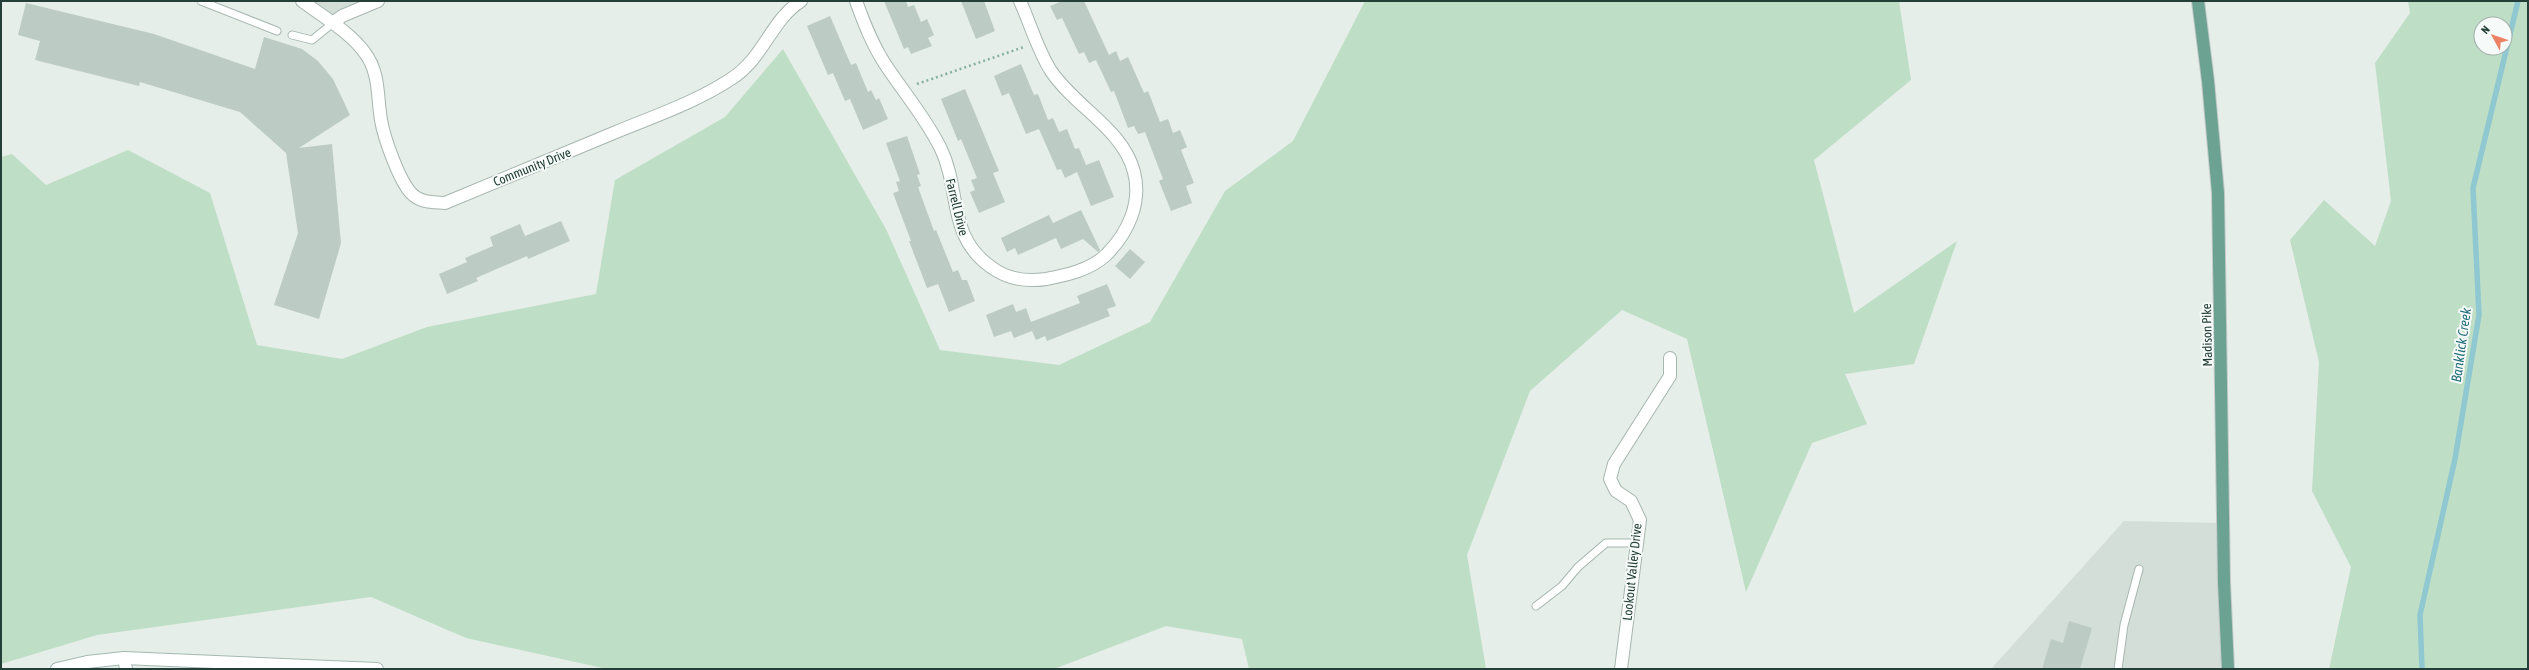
<svg xmlns="http://www.w3.org/2000/svg" width="2529" height="670" font-family="'Asap Condensed',sans-serif">
	<rect width="100%" height="100%" fill="#e5eee9"/>
	<!-- built -->
	<g fill="#d3ded8">
		<path d="M302,1H378L333,23Z"/>
		<path d="M2124,521L2223,523L2228,669H1991Z"/>
	</g>
	<!-- green -->
	<g fill="#bfdec6" fill-rule="evenodd">
		<path d="M1365,1H1899L1911,80L1814,160L1854,313L1957,241L1914,364L1845,374L1867,424L1812,443L1746,592L1687,339L1622,310L1530,391L1467,555L1486,669H1249L1242,639L1166,626L1054,669H607L466,638L371,597L97,635L1,664V157L12,154L46,185L128,150L210,193L257,345L342,359L427,327L596,294L615,180L725,117L783,49L886,229L940,350L1059,365L1150,322L1225,191L1293,141Z"/>
		<path d="M2408,1H2528V669H2329L2351,567L2312,491L2319,362L2290,240L2324,200L2375,246L2391,201L2375,63L2410,13ZM2481,24H2505V48H2481Z"/>
	</g>
	<g fill="none" stroke-linecap="round" stroke-linejoin="round">
		<!-- stream -->
		<path stroke="#8fc8d0" stroke-width="5.5" d="M2422,669L2420,615L2455,459L2479,315L2473,188L2518,1"/>
	</g>
	<!-- building -->
	<g fill="#bdcbc5">
		<path d="M884,1H906L908,7L914,5L921,22L927,19L934,35L928,38L932,46L911,54L908,47L904,49Z"/>
		<path d="M961,1H984L995,31L976,39Z"/>
		<path d="M1062,1H1084L1109,55L1116,51L1120,61L1128,57L1144,93L1148,91L1160,122L1168,119L1173,133L1180,130L1187,147L1181,150L1194,183L1186,186L1192,203L1171,211L1159,181L1163,179L1145,132L1138,134L1134,126L1128,128L1114,91L1111,92L1096,60L1089,63L1084,52L1079,54L1062,18L1057,20L1050,6Z"/>
		<path d="M26,3L154,34L255,69L264,37L302,49L318,61L333,79L350,115L299,148L332,144L341,243L319,319L274,305L298,233L286,153L240,112L140,82L139,86L35,60L40,41L18,35Z"/>
		<path d="M830,16L851,65L856,63L868,92L871,90L876,100L879,98L888,119L863,130L850,99L845,101L833,73L828,75L807,26Z"/>
		<path d="M1021,64L1034,95L1038,94L1048,120L1053,118L1059,132L1067,129L1075,149L1079,148L1086,165L1099,160L1114,197L1091,206L1077,172L1065,178L1061,169L1057,170L1039,129L1026,134L1009,93L1002,96L994,76Z"/>
		<path d="M965,89L999,171L993,173L1005,202L979,213L970,192L975,190L971,180L977,178L961,139L958,141L941,99Z"/>
		<path d="M907,136L920,174L917,175L921,186L918,187L934,231L936,230L953,272L958,270L962,280H967L975,301L949,312L938,284L927,288L909,241H911L893,193L899,191L896,182L900,181L886,143Z"/>
		<path d="M1081,210L1100,250L1098,252L1083,239L1061,249L1056,238L1018,255L1015,248L1007,252L1001,238L1049,215L1053,223Z"/>
		<path d="M561,221L570,241L528,259L527,256L476,278L478,281L447,294L439,274L467,262L465,258L493,246L490,237L520,224L525,236Z"/>
		<path d="M1130,249L1145,262L1130,279L1115,266Z"/>
		<path d="M1107,284L1116,306L1107,309L1110,316L1047,341L1045,336L1036,340L1032,331L1014,338L1011,331L994,337L986,315L1013,304L1016,312L1026,308L1031,322L1080,303L1077,296Z"/>
		<path d="M2069,621L2092,628L2080,669H2042L2051,639L2063,643Z"/>
	</g>
	<g fill="none" stroke-linecap="round" stroke-linejoin="round">
		<defs>
			<g id="service">
				<path d="M201,1L277,31"/>
				<path d="M292,35L312,40L333,23"/>
				<path d="M1536,606L1562,586L1578,567L1606,543H1637"/>
				<path d="M2118,669L2124,625L2139,569"/>
			</g>
			<g id="minor">
				<path d="M302,1C322,16 350,32 365,53C380,73 377,97 381,120C384,138 399,180 411,193C420,203 433,202 445,203C502,179 559,156 616,132C655,116 696,102 731,79C764,58 771,20 801,1"/>
				<path d="M856,1C864,23 872,44 885,64C904,93 926,118 941,149C961,191 947,236 991,267C1007,279 1026,282 1046,279C1067,275 1090,270 1106,255C1128,233 1142,203 1134,172C1123,129 1075,107 1051,71C1038,51 1030,23 1020,1"/>
				<path d="M333,23L342,16L378,1"/>
				<path d="M124,658L126,669"/>
				<path d="M1621,669L1640,520L1631,501L1616,491L1610,479L1614,464L1670,376V358"/>
			</g>
			<path id="secondary" d="M57,669L87,662L124,658L377,669"/>
			<path id="primary" d="M2198,1L2208,81L2218,193L2224,582L2228,669"/>
		</defs>
		<!-- service casing -->
		<use href="#service" stroke="#a7b6b0" stroke-width="9"/>
		<!-- minor casing -->
		<use href="#minor" stroke="#a7b6b0" stroke-width="14"/>
		<!-- secondary casing -->
		<use href="#secondary" stroke="#a4b9b1" stroke-width="14"/>
		<!-- primary casing -->
		<use href="#primary" stroke="#c2c9c7" stroke-width="14"/>
		<!-- path -->
		<path stroke="#86b0a2" stroke-width="2.5" stroke-dasharray="2 3" stroke-linecap="butt" d="M917,84L1024,47"/>
		<!-- service -->
		<use href="#service" stroke="#fff" stroke-width="7"/>
		<!-- minor -->
		<use href="#minor" stroke="#fff" stroke-width="12"/>
		<!-- secondary -->
		<use href="#secondary" stroke="#fff" stroke-width="12"/>
		<!-- primary -->
		<use href="#primary" stroke="#6ba292" stroke-width="12"/>
	</g>
	<g text-anchor="middle" dominant-baseline="central" stroke-width="4" stroke-linejoin="round" paint-order="stroke">
		<!-- street labels -->
		<g font-size="13" fill="#243f37" stroke="#f6faf8">
			<text transform="translate(532 167) rotate(-22)">Community Drive</text>
			<text transform="translate(957 207) rotate(76)">Farrell Drive</text>
			<text transform="translate(2207 335) rotate(-91)">Madison Pike</text>
			<text transform="translate(1632 572) rotate(-84)">Lookout Valley Drive</text>
		</g>
		<!-- water labels -->
		<g font-size="14" font-style="italic" fill="#206d7a" stroke="#f6faf8">
			<text transform="translate(2461 345) rotate(-82)">Banklick Creek</text>
		</g>
	</g>
	<!-- border -->
	<rect width="2529" height="670" fill="none" stroke="#243f37" stroke-width="4"/>
	<!-- north arrow -->
	<g transform="translate(2493 36) rotate(310)"><circle r="19" fill="#f6faf8" stroke="#a2afab"/>
	<path d="M0-3L7 15L0 10L-7 15Z" fill="#ed8163"/>
	<text y="-6" font-size="11" font-weight="bold" text-anchor="middle" fill="#243f37">N</text>
	</g>
</svg>
